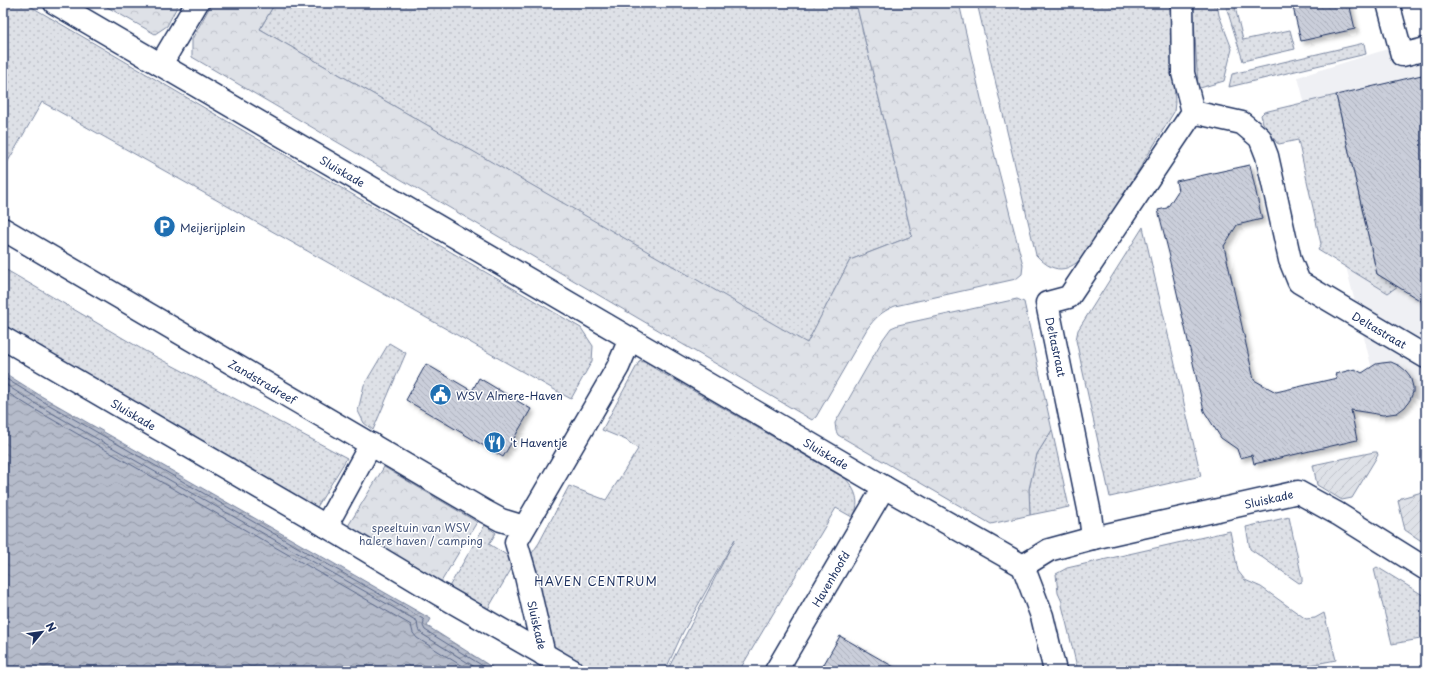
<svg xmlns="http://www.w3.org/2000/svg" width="1429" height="674" font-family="'Playpen Sans',sans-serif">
	<defs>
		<pattern id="grass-dots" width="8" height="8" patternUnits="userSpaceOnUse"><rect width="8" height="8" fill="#dee1e7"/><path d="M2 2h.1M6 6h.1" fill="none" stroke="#bec1c9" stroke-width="1.8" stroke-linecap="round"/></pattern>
		<pattern id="forest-crowns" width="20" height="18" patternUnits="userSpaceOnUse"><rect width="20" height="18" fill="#dee1e7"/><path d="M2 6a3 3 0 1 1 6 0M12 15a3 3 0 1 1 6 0" fill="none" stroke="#bec1c9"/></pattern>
		<pattern id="garden-furrows" width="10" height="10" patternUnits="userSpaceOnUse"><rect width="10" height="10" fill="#dee1e7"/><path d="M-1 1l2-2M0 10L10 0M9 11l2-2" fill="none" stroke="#bec1c9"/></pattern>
		<pattern id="water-waves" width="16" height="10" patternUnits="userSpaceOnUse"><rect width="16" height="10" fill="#b5bbca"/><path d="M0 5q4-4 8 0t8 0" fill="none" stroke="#9298a7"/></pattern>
		<pattern id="building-back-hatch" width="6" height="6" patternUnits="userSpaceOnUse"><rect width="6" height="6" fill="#caceda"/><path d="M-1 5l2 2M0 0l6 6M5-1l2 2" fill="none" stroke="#adb1be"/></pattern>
		<filter id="shadow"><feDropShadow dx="3.5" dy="3.5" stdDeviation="2" flood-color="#0004"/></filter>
	</defs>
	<rect width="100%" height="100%" fill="#fff"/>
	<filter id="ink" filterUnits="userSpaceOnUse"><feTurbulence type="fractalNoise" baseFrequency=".025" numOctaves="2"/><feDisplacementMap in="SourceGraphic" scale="8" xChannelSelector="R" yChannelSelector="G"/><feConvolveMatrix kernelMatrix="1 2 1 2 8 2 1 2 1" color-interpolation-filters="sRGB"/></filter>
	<g filter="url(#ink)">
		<!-- built -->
		<path fill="#eff0f4" d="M1426,40V405L1373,373L1298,77L1391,48Z"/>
		<!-- grass -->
		<g fill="url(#grass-dots)" stroke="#7c88a2">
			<path d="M3,3H25L581,328L593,346L592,361L571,399L42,102L3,170Z"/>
			<path d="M275,3H856L912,236L850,260L807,344L260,29Z"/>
			<path d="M977,3H1170L1175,102L1174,112L1090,250C1072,270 1057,278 1036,255Z"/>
			<path d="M1193,3H1217L1219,15L1232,49L1224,81L1200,88L1198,87Z"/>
			<path d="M1225,3H1234L1243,40L1290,30L1295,49L1243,61Z"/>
			<path d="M1364,43L1366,54L1229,87L1232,74Z"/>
			<path d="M1336,95L1377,274L1398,286L1388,293L1318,250L1321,244L1298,140L1279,144L1277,143L1263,123L1261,115L1264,112Z"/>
			<path d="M1143,227L1201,476L1110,497L1076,340L1078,330Z"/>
			<path d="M3,268L145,351L347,458L314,512L3,328Z"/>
			<path d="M389,343L406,353L373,430L364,423L358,411L364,385Z"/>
			<path d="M640,360L846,479C856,491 860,501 854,516L852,517L836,508L739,671H667L735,539L683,632L665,671H584L554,654L530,556L539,543L569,486L606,500L638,449L626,440L602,430Z"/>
			<path d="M1052,430L1069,507L1030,515L1029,489L1037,454Z"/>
			<path d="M1289,517L1302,578V582L1299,583L1250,549L1246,527Z"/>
			<path d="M485,525L496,533L489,544L516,561L485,614L446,592Z"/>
			<path d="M1230,531L1238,571L1245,580L1261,587L1306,619L1315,618L1324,613L1336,660L1279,671H1078L1062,605V602L1058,593L1056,574L1067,568Z"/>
			<path d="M1377,567L1426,597V638L1392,644L1374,569Z"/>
		</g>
		<!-- forest -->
		<g fill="url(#forest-crowns)" stroke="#7c88a2">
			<path d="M100,3H179L167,26L155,34Z"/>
			<path d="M212,3H275L260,29L807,343L850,260L912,236L856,3H959L989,133L1023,265L1022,274L1016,279L895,306C881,312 875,318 867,329L816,417L812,420L192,57V39Z"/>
			<path d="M1017,299L1024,302L1052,430L1037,454L1029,489L1030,515L991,524L838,435L836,431L835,423L883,339L891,328L898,325Z"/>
			<path d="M384,467L477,522L438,587L345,531Z"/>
		</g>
		<!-- garden -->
		<g fill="url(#garden-furrows)" stroke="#7c88a2">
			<path d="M1374,452H1377L1378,455L1352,498L1342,500L1317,485L1313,465Z"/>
			<path d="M1422,492L1426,494V544L1405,530L1398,501L1401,498Z"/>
		</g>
		<!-- water -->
		<path fill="url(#water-waves)" stroke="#77839f" d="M3,372L41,396L431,619L427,626L498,671H3Z"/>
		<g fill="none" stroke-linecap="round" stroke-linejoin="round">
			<!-- shore -->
			<g stroke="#596789" stroke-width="1">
				<path d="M3,377L39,399L423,619L424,621L423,626L425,630L491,671"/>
				<path d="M3,383L36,404L417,621L418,629L422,634L481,671"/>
				<path d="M3,390L34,409L411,625L413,633L417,638L470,671"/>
			</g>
		</g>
		<!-- building -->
		<g fill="url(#building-back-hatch)" stroke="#1b2f5e" filter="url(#shadow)">
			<path d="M1292,3H1349L1355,29L1301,41Z"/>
			<path d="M1426,74V304L1377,274L1336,95Z"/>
			<path d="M1250,165L1262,219L1237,225L1224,246L1254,380L1276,392L1337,378L1335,374L1355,369L1362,373L1376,364L1382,363L1391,362L1400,366L1406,371L1410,376L1413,387V392L1410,400L1405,407L1397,413L1383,415L1351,410L1357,440L1254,464L1252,455L1240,458L1237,449L1221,438L1204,411L1169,258L1170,257L1158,210L1167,208L1178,191L1176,181Z"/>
			<path d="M426,364L472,391L479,378L531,409L503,457L406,400Z"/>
			<path d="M840,636L901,671H820Z"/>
		</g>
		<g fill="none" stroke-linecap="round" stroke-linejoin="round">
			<defs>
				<g id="minor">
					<path id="s1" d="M55,3L884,487L1023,566"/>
					<path d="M1388,3L1402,55L1426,49"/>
					<path d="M161,64L197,3"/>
					<path id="s2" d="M1193,112L1242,123L1260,138L1267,156L1290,260L1299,282L1426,357"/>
					<path id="s3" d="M3,229L486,512L501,520L524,527"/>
					<path id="s4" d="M3,338L326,526L439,594L573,671"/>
					<path d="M326,526L371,444"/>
					<path d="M1093,538L1090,514L1047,303L1069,297L1193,112L1183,73L1182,3"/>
					<path id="s5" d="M1023,566L1049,550L1093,538L1298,492L1338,514L1426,569"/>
					<path d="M1023,566L1042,616L1055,671"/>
					<path d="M544,655L526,576L516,542L618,367L630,339"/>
					<path id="s6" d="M776,671L884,487"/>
				</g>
			</defs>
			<!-- minor casing -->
			<use href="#minor" stroke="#1b2f5e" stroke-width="25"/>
			<!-- minor -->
			<use href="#minor" stroke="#fff" stroke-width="22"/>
		</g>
	</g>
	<!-- icons -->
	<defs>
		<symbol id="parking-disc" viewBox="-11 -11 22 22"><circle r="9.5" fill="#1f6fb2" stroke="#fff"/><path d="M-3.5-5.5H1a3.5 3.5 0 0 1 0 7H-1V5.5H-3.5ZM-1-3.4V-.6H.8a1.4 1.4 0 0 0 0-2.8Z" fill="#fff"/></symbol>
		<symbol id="civic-disc" viewBox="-11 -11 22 22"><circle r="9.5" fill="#1f6fb2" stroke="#fff"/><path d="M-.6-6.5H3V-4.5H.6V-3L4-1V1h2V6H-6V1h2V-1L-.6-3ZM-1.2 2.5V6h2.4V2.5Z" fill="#fff"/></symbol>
		<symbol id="restaurant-disc" viewBox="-11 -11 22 22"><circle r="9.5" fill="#1f6fb2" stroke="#fff"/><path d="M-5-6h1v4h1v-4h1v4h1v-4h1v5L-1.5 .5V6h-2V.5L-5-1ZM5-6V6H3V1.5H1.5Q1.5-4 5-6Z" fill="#fff"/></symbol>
	</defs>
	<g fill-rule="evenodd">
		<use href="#parking-disc" x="152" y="214" width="25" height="25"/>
		<use href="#civic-disc" x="428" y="382" width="25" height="25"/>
		<use href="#restaurant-disc" x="482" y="430" width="25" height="25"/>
	</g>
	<g text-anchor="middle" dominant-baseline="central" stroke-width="3" stroke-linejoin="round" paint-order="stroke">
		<!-- street labels -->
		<g font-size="11" fill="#1b2f5e" stroke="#fff">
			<text stroke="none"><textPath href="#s1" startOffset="333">Sluiskade</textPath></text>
			<text stroke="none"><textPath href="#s2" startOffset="317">Deltastraat</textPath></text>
			<text transform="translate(1056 347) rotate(78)">Deltastraat</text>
			<text stroke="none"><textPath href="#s3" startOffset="301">Zandstradreef</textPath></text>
			<text stroke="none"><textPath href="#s4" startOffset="151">Sluiskade</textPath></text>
			<text stroke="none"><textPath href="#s1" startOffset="893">Sluiskade</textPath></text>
			<text stroke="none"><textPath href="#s5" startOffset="256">Sluiskade</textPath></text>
			<text stroke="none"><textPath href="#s6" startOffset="107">Havenhoofd</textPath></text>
			<text transform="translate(537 625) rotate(77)">Sluiskade</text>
		</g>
		<!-- poi labels -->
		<g font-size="11" fill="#1b2f5e" stroke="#fff" text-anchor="start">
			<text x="180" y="227">Meijerijplein</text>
			<text x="456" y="395">WSV Almere-Haven</text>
			<text x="510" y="442">'t Haventje</text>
		</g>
		<!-- park labels -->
		<g font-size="11" fill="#4c5c80" stroke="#fff">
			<text x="421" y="527">speeltuin van WSV<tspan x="421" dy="13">halere haven / camping</tspan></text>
		</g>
		<!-- neighbourhood labels -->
		<g font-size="12" letter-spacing="1" fill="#1b2f5e" stroke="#fff">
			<text x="596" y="581">HAVEN CENTRUM</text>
		</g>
	</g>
	<!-- margin -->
	<rect width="1429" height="674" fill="none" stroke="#fff" stroke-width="16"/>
	<rect x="8" y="8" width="1413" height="658" fill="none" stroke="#1b2f5e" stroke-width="1.5" filter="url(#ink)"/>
	<!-- north arrow -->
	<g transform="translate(42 632) rotate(61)" stroke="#ffffff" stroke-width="3" paint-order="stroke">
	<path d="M0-3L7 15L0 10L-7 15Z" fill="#1b2f5e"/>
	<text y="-6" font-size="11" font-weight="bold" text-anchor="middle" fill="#1b2f5e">N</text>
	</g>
</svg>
